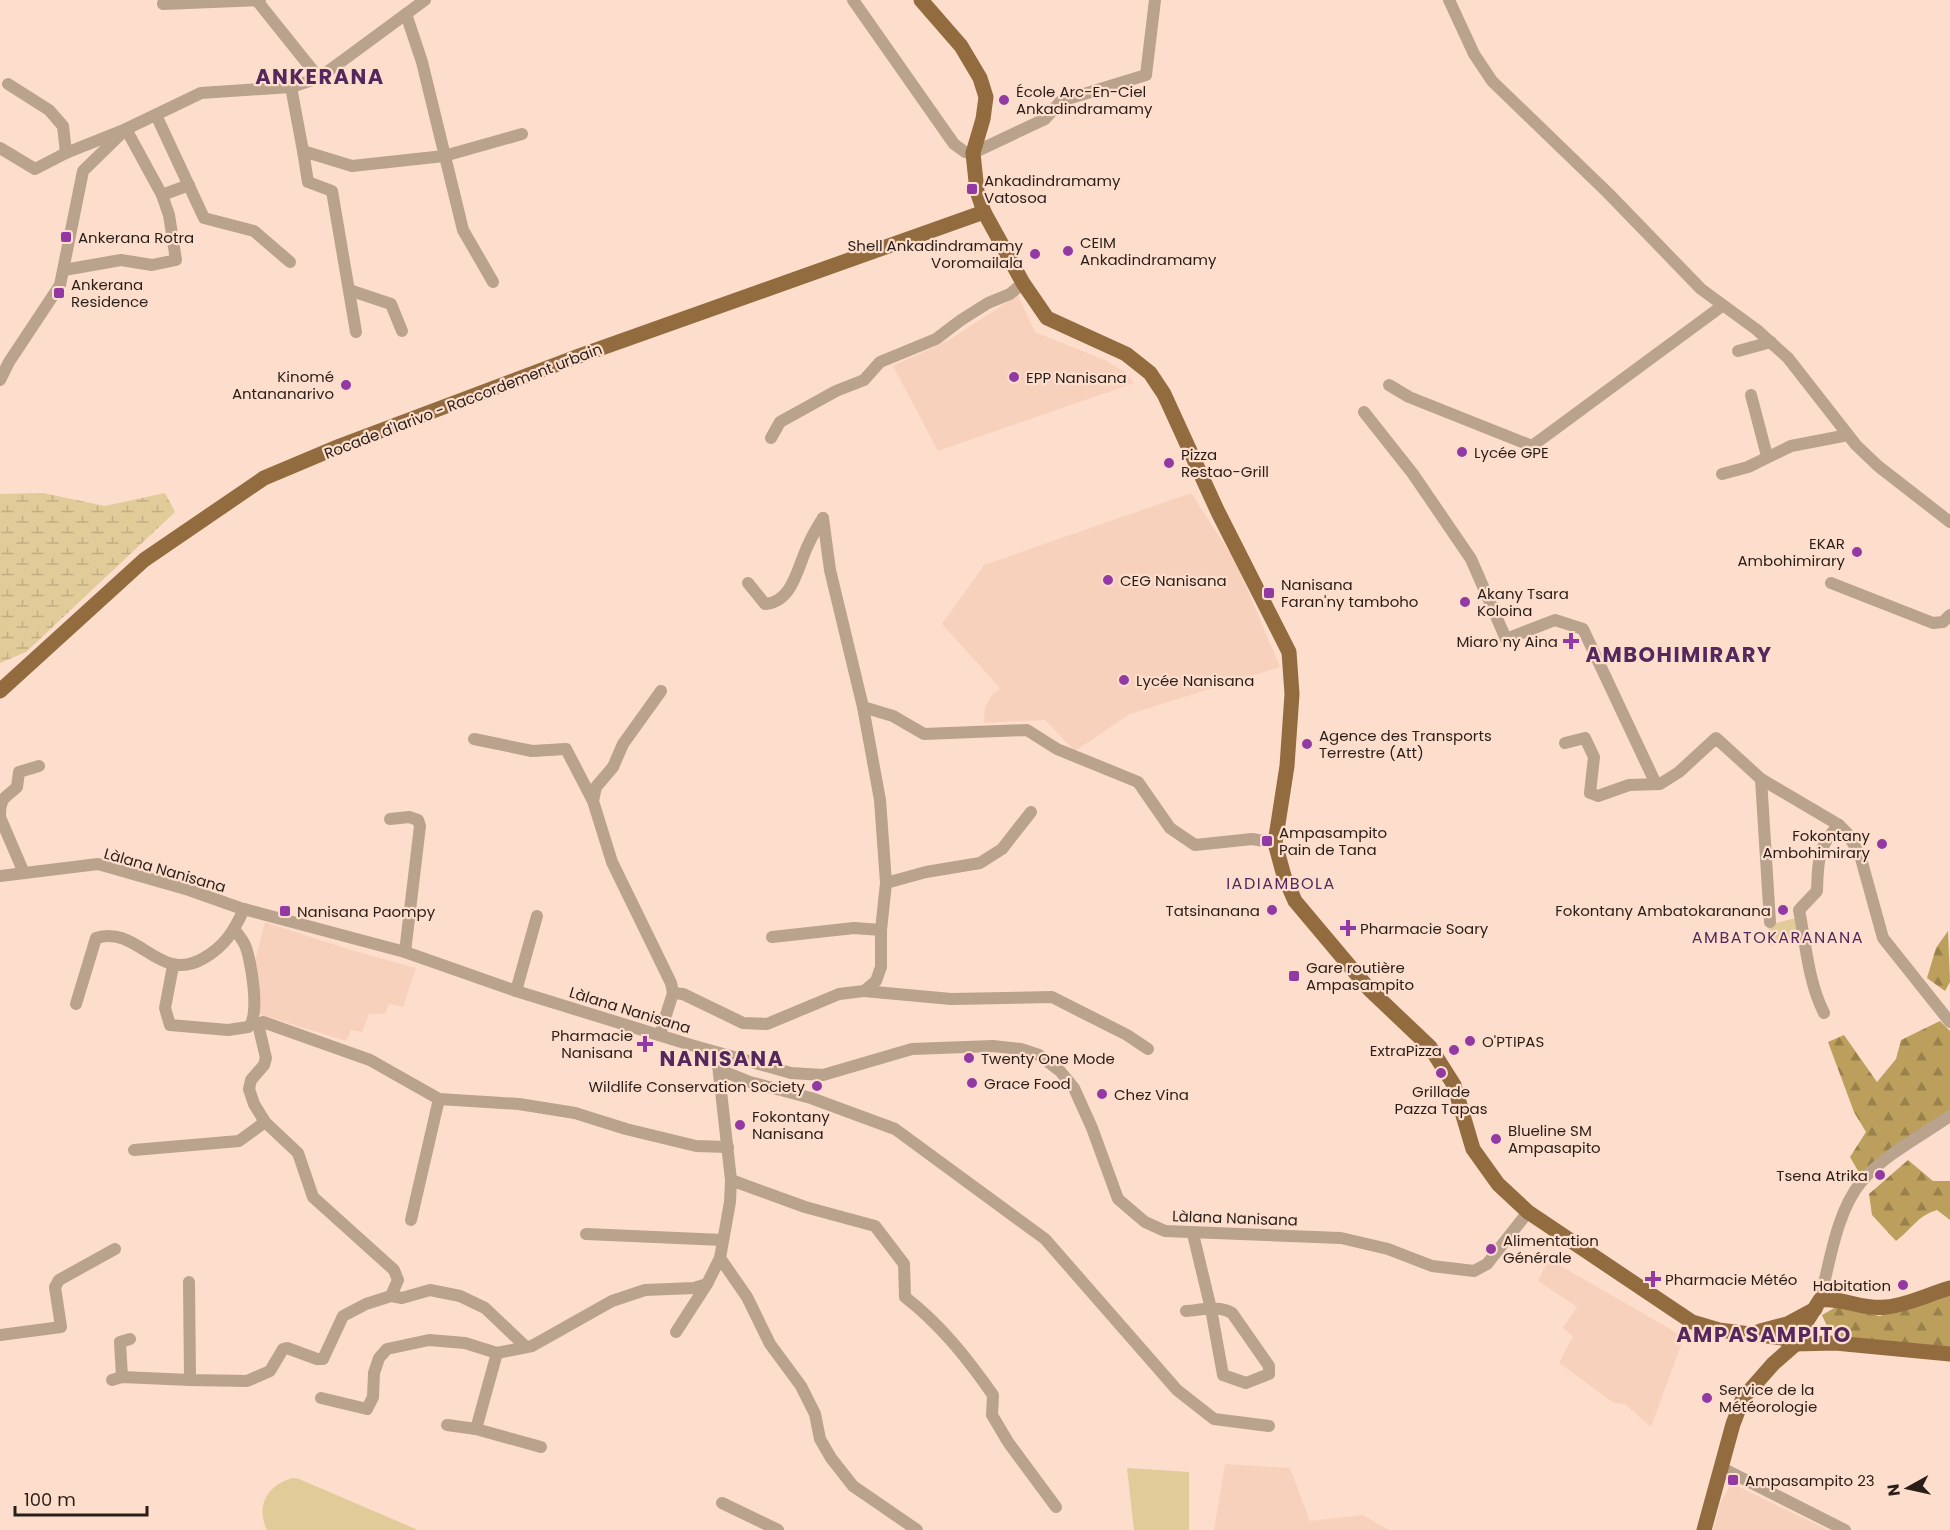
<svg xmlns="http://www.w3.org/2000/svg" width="1950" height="1530" font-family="Poppins,sans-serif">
	<defs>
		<pattern id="forest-firs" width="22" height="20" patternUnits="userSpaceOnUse" patternTransform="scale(1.5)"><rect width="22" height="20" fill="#bc9f5d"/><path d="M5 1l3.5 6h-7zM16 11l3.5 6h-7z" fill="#99814c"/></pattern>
		<pattern id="wetland-marsh" width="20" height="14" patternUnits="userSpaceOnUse" patternTransform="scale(1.5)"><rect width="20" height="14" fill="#e1cb98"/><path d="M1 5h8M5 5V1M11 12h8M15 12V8" fill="none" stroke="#c1ae82"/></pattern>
	</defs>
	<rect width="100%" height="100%" fill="#fddecc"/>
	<!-- built -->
	<g fill="#f8d1bc">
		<path d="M1018,295L1035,332L1105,360L1123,371L1134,383L938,451L893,366L949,340Z"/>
		<path d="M1191,493L1236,562L1280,667L1130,714L1075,751L1045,720L984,723L985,707L991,696L1000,688L942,624L984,565Z"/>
		<path d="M265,922L354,951L416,968L403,1007L389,1004L385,1014H369L362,1032L351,1030L346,1041L259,1014L255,961Z"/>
		<path d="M1549,1259L1684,1337L1651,1427L1625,1404L1614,1403L1559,1363L1573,1336L1563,1328L1577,1307L1538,1281Z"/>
		<path d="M1225,1464L1290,1468L1310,1521L1363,1515L1389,1530H1214Z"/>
		<path d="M1731,1483L1828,1530H1713L1720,1504Z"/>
	</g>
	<!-- forest -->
	<g fill="url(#forest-firs)">
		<path d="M1948,931L1950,982L1945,991L1927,978L1936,948Z"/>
		<path d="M1940,1021L1950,1031V1112L1861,1176L1850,1157L1866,1132L1854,1112L1828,1042L1844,1035L1877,1082L1896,1059L1901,1040Z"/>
		<path d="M1908,1160L1933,1181H1950V1220L1937,1210C1917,1216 1913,1228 1896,1241L1872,1215L1869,1194Z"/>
		<path d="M1950,1289V1351L1845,1339L1829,1331L1822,1315L1836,1307L1880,1316Z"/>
	</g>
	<!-- wetland -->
	<path fill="url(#wetland-marsh)" d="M43,493L105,506L165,493L175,512L26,652L0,663V494Z"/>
	<!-- green -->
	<g fill="#e1cb98">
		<path d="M1800,917L1805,940L1771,945L1768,925Z"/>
		<path d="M1127,1468L1189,1472V1530H1134Z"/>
		<path d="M293,1478L299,1479L418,1530H267C255,1506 268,1484 293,1478Z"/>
	</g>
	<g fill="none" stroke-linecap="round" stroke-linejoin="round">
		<!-- minor -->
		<g stroke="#b9a38c" stroke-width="12">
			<path d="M164,0L163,4L260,0"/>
			<path d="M853,0L954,144L965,152L973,153L1045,119L1061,101L1146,75L1155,0"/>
			<path d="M1449,0L1474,54L1492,81L1608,193L1701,289L1757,330L1788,358L1856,445L1878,466L1950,522"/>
			<path d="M258,2L319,78"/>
			<path d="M406,14L422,62L463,230L493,282"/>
			<path d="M8,84L49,110L63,126L66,153L126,129L162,195L189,185"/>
			<path d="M291,87L303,151L352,166L444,156L522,134"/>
			<path d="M156,115L204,218L254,231L290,262"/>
			<path d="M0,148L35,169L66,153"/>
			<path d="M303,151L308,182L332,191L356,332"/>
			<path d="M64,270L121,260L152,265L176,260L169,215L162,195"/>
			<path d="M349,290L391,304L402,331"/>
			<path d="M1738,351L1771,342"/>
			<path d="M0,380L9,362L60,285L83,171L126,129L201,93L291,87L319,78L425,0"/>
			<path d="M1389,385L1409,397L1532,446L1722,306"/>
			<path d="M1751,395L1767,456"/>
			<path d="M1364,412L1413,474L1471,559L1506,639L1555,620L1583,629L1656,784"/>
			<path d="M771,438L780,422L836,391L864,380L880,362L936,339L961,320L988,303L1010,294L1023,283"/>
			<path d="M1722,474L1748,467L1791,446L1848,435"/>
			<path d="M748,583L765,604C794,602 798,564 809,543C813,534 818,526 823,518"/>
			<path d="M1831,583L1933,623L1943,622L1950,615"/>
			<path d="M863,707L893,716L924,734L1027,730L1057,749L1138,782L1170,828L1195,845L1252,839L1275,843"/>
			<path d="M474,739L532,751L566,749L593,801"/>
			<path d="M1565,743L1585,738L1594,757L1590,793L1598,796L1629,785L1660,784L1679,772L1716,738L1761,779L1839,825L1847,833L1860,855L1883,938L1950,1022"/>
			<path d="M1761,779L1770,922"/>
			<path d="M0,816C0,796 6,798 17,787L19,772L39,766"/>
			<path d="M0,817L24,873"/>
			<path d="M390,819L409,817L418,820L420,826L405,952"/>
			<path d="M0,876L98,864L189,890L240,908L405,952L516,991L691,1045L791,1073L823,1075L912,1049L993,1046L1021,1049L1039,1055L1060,1071L1074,1088L1092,1128L1118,1199L1145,1222L1165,1231L1341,1238L1388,1249L1432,1266L1474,1271L1487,1264L1528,1212"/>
			<path d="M886,883L926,872L980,863L1002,849L1031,812"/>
			<path d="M772,937L854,928L881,930"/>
			<path d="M173,966L165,1008L170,1025L228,1030L248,1027C261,1018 251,959 245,945C242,939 238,934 234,929"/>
			<path d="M516,991L537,916"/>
			<path d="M864,991L951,999L1052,997L1127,1035L1148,1049"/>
			<path d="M673,993L683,994L743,1023L767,1024L839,994L864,991L876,981L881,967V930L886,883L880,800L863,707L830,570L823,518"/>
			<path d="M76,1004L96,938C138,924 159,985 204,958C225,946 234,931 244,909"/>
			<path d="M1824,1013C1808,981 1806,945 1799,910L1817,891C1818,863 1817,846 1839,825"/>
			<path d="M660,1034L673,993L671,983L612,862L593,801L596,787L613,767L623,744L661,691"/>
			<path d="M718,1065L731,1180L730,1202L720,1258L747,1297L770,1344L801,1386L815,1414L820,1439L831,1458L853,1486L917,1530"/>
			<path d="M720,1070L750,1082L811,1098L895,1129L1045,1239L1177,1390L1214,1419L1269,1426"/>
			<path d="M134,1150L239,1141L265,1122"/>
			<path d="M731,1180L805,1207L875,1226L904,1264L905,1297C941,1325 967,1358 993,1395L992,1415L1008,1442L1056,1507"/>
			<path d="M411,1220L439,1099"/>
			<path d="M586,1234L723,1240"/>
			<path d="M189,1282L190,1380L247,1381L270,1371L283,1349L287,1348L317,1359H323L343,1316L366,1304L391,1296L402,1298L430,1290L460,1296L485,1308L525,1346"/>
			<path d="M391,1296L398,1280L394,1270L313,1197L298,1153L265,1122L254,1104L249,1089L251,1080L264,1065L266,1058L258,1024L263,1022L370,1060L439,1099L519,1104L575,1113L626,1129L696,1146L728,1147"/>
			<path d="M1820,1300C1830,1262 1836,1213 1861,1182C1884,1155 1921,1136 1950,1116"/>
			<path d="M1186,1311C1201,1310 1218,1305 1232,1313L1269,1366V1374L1246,1383L1223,1375L1211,1309L1193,1234"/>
			<path d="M676,1332L707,1284"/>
			<path d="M0,1335L61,1327L55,1287L59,1280L115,1249"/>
			<path d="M122,1377L120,1342L130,1339"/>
			<path d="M112,1380L122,1377L190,1380"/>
			<path d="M321,1398L367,1409L373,1397L374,1373L379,1358L387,1349L429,1340L465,1343L497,1353L532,1346L612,1301L645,1290L694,1288L707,1284L720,1258"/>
			<path d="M447,1425L476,1429L541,1447"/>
			<path d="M476,1429L497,1353"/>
			<path d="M1722,1468L1845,1530"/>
			<path d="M722,1503L778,1530"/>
		</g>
		<!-- major -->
		<g stroke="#926b3f" stroke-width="15">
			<path d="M921,0L961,46L980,78L986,97L983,119L973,153L977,191L984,212L1023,283L1047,318L1126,354L1150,373L1164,394L1218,512L1289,652L1292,694L1287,766L1275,843L1284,876L1295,901L1369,989L1430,1047L1454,1085L1473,1149L1498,1184L1528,1212L1692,1322L1719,1330L1782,1338L1794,1344L1835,1343L1950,1354"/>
			<path d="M0,691L144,560L264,478L340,446L579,356L984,212"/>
			<path d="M1760,1331L1787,1324L1815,1309"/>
			<path d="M1798,1342L1801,1339L1800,1332L1820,1300C1842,1297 1863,1310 1886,1307C1908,1305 1929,1294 1950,1288"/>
			<path d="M1704,1530L1733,1424L1743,1398L1773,1364L1798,1342"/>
		</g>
	</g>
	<!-- markers -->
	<g fill="#9339a4" stroke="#fddecc" stroke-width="2">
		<circle cx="1004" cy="100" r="6"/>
		<rect x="966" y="183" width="12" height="12" rx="3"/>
		<rect x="60" y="231" width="12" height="12" rx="3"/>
		<circle cx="1068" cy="251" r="6"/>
		<circle cx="1035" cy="254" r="6"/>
		<rect x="53" y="287" width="12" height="12" rx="3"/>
		<circle cx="1014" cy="377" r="6"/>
		<circle cx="346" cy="385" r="6"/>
		<circle cx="1462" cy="452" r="6"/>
		<circle cx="1169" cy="463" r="6"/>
		<circle cx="1857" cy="552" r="6"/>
		<circle cx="1108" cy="580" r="6"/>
		<rect x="1263" y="587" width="12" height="12" rx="3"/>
		<circle cx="1465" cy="602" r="6"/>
		<path d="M1568 632h6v6h6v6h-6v6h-6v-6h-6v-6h6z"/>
		<circle cx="1124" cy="680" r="6"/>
		<circle cx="1307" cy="744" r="6"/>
		<rect x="1261" y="835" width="12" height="12" rx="3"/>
		<circle cx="1882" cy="844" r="6"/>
		<circle cx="1272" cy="910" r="6"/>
		<circle cx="1783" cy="910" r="6"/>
		<rect x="279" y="905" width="12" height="12" rx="3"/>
		<path d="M1345 919h6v6h6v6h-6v6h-6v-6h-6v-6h6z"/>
		<rect x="1288" y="970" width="12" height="12" rx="3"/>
		<circle cx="1470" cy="1041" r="6"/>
		<path d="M642 1035h6v6h6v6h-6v6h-6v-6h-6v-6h6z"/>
		<circle cx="1454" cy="1050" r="6"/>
		<circle cx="969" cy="1058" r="6"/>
		<circle cx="1441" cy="1073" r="6"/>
		<circle cx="972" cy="1083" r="6"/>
		<circle cx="817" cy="1086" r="6"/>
		<circle cx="1102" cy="1094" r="6"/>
		<circle cx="740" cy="1125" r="6"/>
		<circle cx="1496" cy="1139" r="6"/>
		<circle cx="1880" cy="1175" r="6"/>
		<circle cx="1491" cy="1249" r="6"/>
		<path d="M1650 1270h6v6h6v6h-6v6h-6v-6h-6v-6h6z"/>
		<circle cx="1903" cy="1285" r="6"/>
		<circle cx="1707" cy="1398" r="6"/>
		<rect x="1727" y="1474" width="12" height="12" rx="3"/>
	</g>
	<g text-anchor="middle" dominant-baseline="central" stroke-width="4.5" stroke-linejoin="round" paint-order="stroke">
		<!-- poi labels -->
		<g font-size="15" fill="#291e18" stroke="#fddecc" text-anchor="start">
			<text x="1016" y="91">École Arc-En-Ciel<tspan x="1016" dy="17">Ankadindramamy</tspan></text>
			<text x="984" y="180">Ankadindramamy<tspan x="984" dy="17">Vatosoa</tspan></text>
			<text x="78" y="237">Ankerana Rotra</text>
			<text x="1080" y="242">CEIM<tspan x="1080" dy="17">Ankadindramamy</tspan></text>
			<text x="1023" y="245" text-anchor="end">Shell Ankadindramamy<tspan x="1023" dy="17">Voromailala</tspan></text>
			<text x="71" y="284">Ankerana<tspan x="71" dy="17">Residence</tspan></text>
			<text x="334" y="376" text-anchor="end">Kinomé<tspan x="334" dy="17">Antananarivo</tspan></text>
			<text x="1026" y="377">EPP Nanisana</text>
			<text x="1474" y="452">Lycée GPE</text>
			<text x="1181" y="454">Pizza<tspan x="1181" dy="17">Restao-Grill</tspan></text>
			<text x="1845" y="543" text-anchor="end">EKAR<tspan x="1845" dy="17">Ambohimirary</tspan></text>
			<text x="1120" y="580">CEG Nanisana</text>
			<text x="1281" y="584">Nanisana<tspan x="1281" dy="17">Faran'ny tamboho</tspan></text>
			<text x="1477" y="593">Akany Tsara<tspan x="1477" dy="17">Koloina</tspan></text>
			<text x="1558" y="641" text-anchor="end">Miaro ny Aina</text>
			<text x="1136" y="680">Lycée Nanisana</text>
			<text x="1319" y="735">Agence des Transports<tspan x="1319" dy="17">Terrestre (Att)</tspan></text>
			<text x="1279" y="832">Ampasampito<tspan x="1279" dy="17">Pain de Tana</tspan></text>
			<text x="1870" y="835" text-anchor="end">Fokontany<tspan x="1870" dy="17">Ambohimirary</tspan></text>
			<text x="1260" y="910" text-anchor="end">Tatsinanana</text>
			<text x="1771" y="910" text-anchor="end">Fokontany Ambatokaranana</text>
			<text x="297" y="911">Nanisana Paompy</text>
			<text x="1360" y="928">Pharmacie Soary</text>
			<text x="1306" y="967">Gare routière<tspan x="1306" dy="17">Ampasampito</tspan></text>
			<text x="633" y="1035" text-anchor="end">Pharmacie<tspan x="633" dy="17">Nanisana</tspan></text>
			<text x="1482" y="1041">O'PTIPAS</text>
			<text x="1442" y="1050" text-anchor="end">ExtraPizza</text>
			<text x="981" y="1058">Twenty One Mode</text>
			<text x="984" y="1083">Grace Food</text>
			<text x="805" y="1086" text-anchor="end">Wildlife Conservation Society</text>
			<text x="1441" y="1091" text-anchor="middle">Grillade<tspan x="1441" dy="17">Pazza Tapas</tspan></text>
			<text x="1114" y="1094">Chez Vina</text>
			<text x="752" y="1116">Fokontany<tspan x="752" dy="17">Nanisana</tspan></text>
			<text x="1508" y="1130">Blueline SM<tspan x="1508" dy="17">Ampasapito</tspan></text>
			<text x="1868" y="1175" text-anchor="end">Tsena Atrika</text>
			<text x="1503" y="1240">Alimentation<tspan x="1503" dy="17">Générale</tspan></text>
			<text x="1665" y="1279">Pharmacie Météo</text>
			<text x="1891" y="1285" text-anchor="end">Habitation</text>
			<text x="1719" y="1389">Service de la<tspan x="1719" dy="17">Météorologie</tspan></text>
			<text x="1745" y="1480">Ampasampito 23</text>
		</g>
		<!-- street labels -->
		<g font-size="15" fill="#291e18" stroke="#fddecc">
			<text transform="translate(463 401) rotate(-21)">Rocade d'Iarivo - Raccordement urbain</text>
			<text transform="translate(165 870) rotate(16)">Làlana Nanisana</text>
			<text transform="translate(630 1010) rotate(17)">Làlana Nanisana</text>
			<text transform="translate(1235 1218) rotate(2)">Làlana Nanisana</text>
		</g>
		<!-- neighbourhood labels -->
		<g font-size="16" letter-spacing="1.5" fill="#54285c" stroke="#fddecc">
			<text x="1281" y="883">IADIAMBOLA</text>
			<text x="1778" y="937">AMBATOKARANANA</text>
		</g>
		<!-- district labels -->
		<g font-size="21" font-weight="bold" letter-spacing="1.5" fill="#54285c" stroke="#fddecc">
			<text x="320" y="76">ANKERANA</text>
			<text x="1679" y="654">AMBOHIMIRARY</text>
			<text x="722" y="1058">NANISANA</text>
			<text x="1764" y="1334">AMPASAMPITO</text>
		</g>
	</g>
	<!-- north arrow -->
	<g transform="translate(1908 1488) rotate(262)" stroke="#fddecc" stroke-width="4.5" paint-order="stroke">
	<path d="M0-4.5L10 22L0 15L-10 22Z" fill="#291e18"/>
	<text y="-9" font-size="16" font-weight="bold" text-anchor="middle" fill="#291e18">N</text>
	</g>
	<!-- scale -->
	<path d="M15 1506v9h132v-9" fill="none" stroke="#291e18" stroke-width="3"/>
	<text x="24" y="1506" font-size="18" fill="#291e18" stroke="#fddecc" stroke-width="4.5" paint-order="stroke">100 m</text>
</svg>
